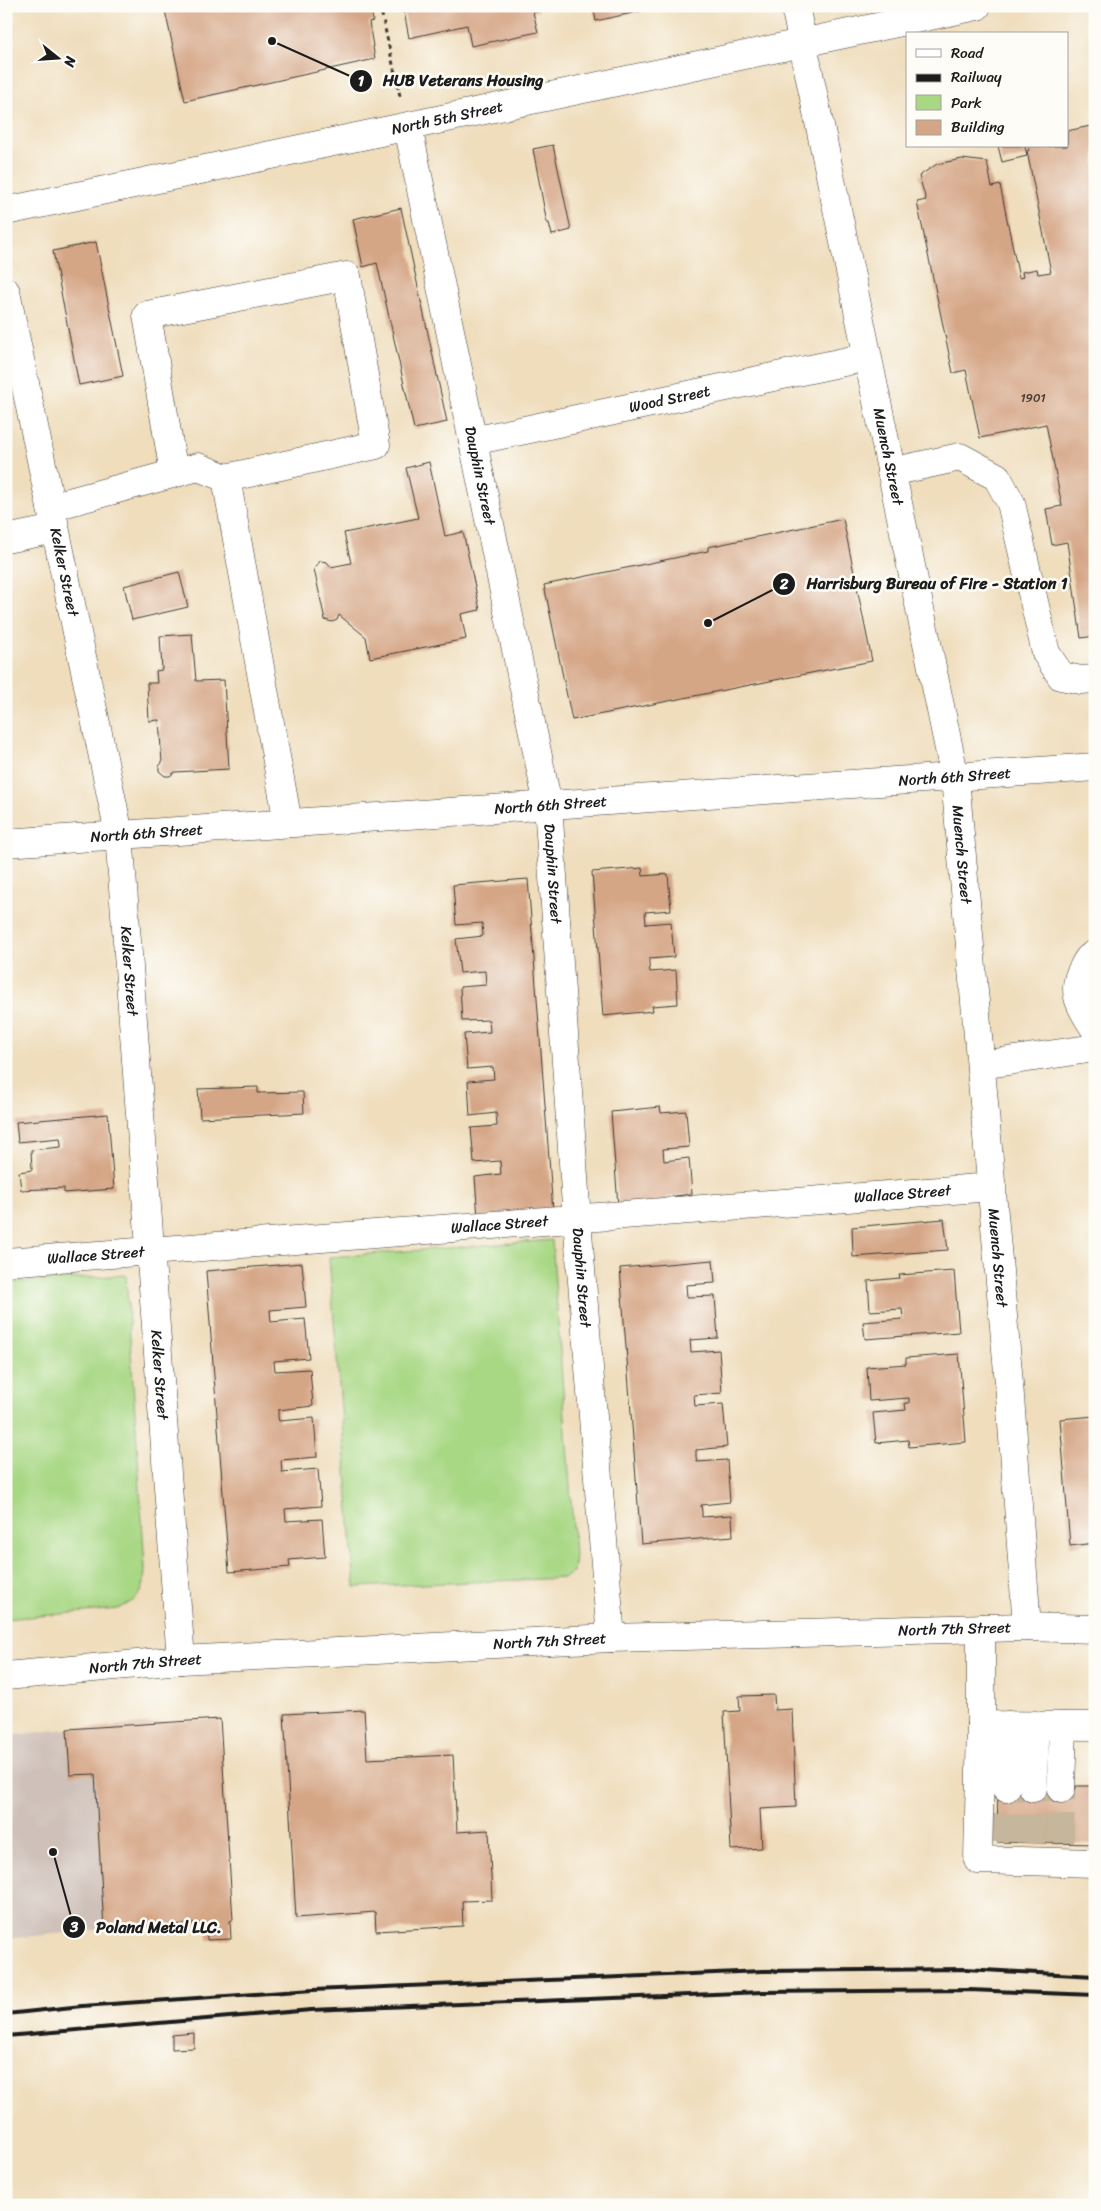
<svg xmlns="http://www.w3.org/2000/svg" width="1101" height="2211" font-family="Sriracha,sans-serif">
	<rect width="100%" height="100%" fill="#fdfcf7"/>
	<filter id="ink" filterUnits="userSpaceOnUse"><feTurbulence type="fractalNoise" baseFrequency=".02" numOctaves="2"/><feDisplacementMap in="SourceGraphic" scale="10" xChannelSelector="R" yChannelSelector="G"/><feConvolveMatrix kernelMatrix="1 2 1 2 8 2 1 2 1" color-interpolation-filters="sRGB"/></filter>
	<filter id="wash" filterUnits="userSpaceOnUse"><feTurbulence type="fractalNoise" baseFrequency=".0096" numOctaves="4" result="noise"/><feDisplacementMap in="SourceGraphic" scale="20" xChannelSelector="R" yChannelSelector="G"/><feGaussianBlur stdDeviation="1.12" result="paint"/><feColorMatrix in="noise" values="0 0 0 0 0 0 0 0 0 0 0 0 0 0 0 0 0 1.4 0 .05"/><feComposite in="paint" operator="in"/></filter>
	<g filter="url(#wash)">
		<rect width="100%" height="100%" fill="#efddbc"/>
		<!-- industrial -->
		<path fill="#cfc1ba" d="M67,1729L70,1775L95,1774L104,1929L6,1939V1736Z"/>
		<!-- green -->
		<g fill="#a9d885" stroke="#627a50">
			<path d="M552,1240L575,1555L573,1572L565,1578L355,1587L329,1257Z"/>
			<path d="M126,1275L145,1567C144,1593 142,1597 118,1609L6,1619V1283Z"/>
		</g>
		<g id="blocks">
			<!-- building -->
			<g fill="#d5a686">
				<path d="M164,6H371L373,21L369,22L375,59L185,101Z"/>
				<path d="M403,6H538L539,11L533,12L538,32L471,46L467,25L409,38Z"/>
				<path d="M593,6H659V7L596,21Z"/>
				<path d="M1095,125V636L1081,638L1067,542L1052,545L1046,509L1062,506L1046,424L980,438L966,370L953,373L917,202L926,200L919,176L937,164L962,159L987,162L992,187L1000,185L1019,278L1023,277L1022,272L1037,269L1038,274L1051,272L1027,151L1029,150V146H1067V131Z"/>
				<path d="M553,145L571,230L552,235L549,223H547L533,149Z"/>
				<path d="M998,146H1025L1027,156L1002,162Z"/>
				<path d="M401,208L447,422L414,429L377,263L363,267L353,219Z"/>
				<path d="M96,242L123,376L79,385L53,251Z"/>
				<path d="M429,462L445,536L463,532L480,610L461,614L466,639L370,658L366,637L339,615L337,620L332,622L325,620L314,569L320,561L327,562L331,567L351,563L344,533L418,518L406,468Z"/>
				<path d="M843,519L872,661L572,720L544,585L708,551V547Z"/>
				<path d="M179,572L188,607L132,620L124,586Z"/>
				<path d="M192,634L196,681L224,680L229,769L175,772L170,776H165L159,771V766L162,763L159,720L149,721L147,683H157L156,671L162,670L160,636Z"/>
				<path d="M642,868L643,876L668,874L671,910L645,912L646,924L671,922L674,957L649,959V965L650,972L676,970L678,1004L652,1006L653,1011L603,1016L592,872Z"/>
				<path d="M528,879L553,1212L478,1218L475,1177L501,1174L500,1161L474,1163L471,1128L497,1126L496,1113L470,1116L468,1081L494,1079L493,1067L467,1069L464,1034L490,1032L489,1020L462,1021L460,987L486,985L485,971L460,973L456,939L483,936L482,923L456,925L453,885Z"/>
				<path d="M258,1087V1093L303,1092L304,1113L200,1118L198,1089Z"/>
				<path d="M660,1107L661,1113L686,1111L689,1147L663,1149L664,1161L689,1158L692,1194L667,1197V1203L618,1206L611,1112Z"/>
				<path d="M108,1114L114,1189L64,1193V1188L21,1190L19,1172L32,1170L31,1150L61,1147V1144L60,1138L18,1142L16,1122Z"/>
				<path d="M944,1219L948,1250L853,1257L852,1227Z"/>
				<path d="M713,1260L715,1283L686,1285L687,1297L715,1296L718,1338L690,1340L691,1352L719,1350L722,1393L694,1395L695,1406L723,1404L727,1447L696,1450V1457L697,1462L727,1460L730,1502L701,1505L702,1512V1517L732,1515L733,1536L641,1544L620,1268Z"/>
				<path d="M302,1263L306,1307L270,1310L271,1322L305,1319L309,1358L274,1361L275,1371L310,1369L313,1406L278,1410V1417L279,1421L314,1418L317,1457L281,1460L282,1472L318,1469L321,1506L285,1509L286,1521L322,1519L325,1557L289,1560L290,1567L229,1572L206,1271Z"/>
				<path d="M954,1271L959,1332L865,1339L863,1322L903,1319L902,1309L870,1311L868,1281L900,1278L899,1275Z"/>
				<path d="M959,1354L966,1442L909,1447L908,1440L876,1443L873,1413L906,1410L905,1403H909V1398L869,1401L867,1367L906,1364V1358Z"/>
				<path d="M1095,1416V1543L1070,1546L1060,1419Z"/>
				<path d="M774,1695L775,1710L792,1709L796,1807L760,1809L762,1848L731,1850L724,1712L740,1711L739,1696Z"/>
				<path d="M364,1710L367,1759L453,1755L457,1832L489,1830L492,1900L462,1901L463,1926L376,1931L375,1912L296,1918L284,1714Z"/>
				<path d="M220,1719L233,1920L230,1921L231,1939L207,1940L206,1923L104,1929L95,1774L70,1775L67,1729Z"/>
				<path d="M1076,1786H1095V1844L997,1842L998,1788L1076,1789Z"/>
				<path d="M194,2033V2048L172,2049V2035Z"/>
			</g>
		</g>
	</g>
	<g filter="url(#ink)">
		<use href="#blocks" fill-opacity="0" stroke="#3c3934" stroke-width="1"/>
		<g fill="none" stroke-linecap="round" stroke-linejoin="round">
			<!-- minor-tunnel -->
			<g stroke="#c5b69c" stroke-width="28" stroke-dasharray="28 14" stroke-linecap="butt">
				<path d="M1005,1842L1006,1788"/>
				<path d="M1031,1843L1033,1788"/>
				<path d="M1060,1843L1061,1789"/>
			</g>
			<defs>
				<g id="minor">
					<path id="s1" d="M795,6L955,778L1009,1383L1027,1627"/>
					<path id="s2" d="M408,127L548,805L577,1220L611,1638"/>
					<path id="s3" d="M6,211L977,6"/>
					<path id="s4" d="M6,292L119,834L181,1660"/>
					<path id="s5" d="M473,441L867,357"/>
					<path d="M891,472L960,457L997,477L1011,503L1046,653L1061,676L1081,680L1095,679"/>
					<path d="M174,473L147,315L347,276L376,445L226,478"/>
					<path d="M51,507L198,467L226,478L288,823"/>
					<path d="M6,539L55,529"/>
					<path d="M1095,954C1088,957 1086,962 1083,968C1069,992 1082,1009 1095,1029"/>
					<path d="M981,1065L1095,1048"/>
					<path id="s6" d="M6,1262L992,1187"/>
					<path d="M981,1725V1628"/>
					<path d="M1095,1726L981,1725L978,1860L1095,1863"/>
					<path d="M1006,1788L1008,1725"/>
					<path d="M1033,1788L1035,1725"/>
					<path d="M1061,1789L1063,1726"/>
				</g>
				<g id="major">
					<path id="s7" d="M6,843L1095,767"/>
					<path id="s8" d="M6,1676L181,1660L611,1638L1027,1627L1095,1629"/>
				</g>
			</defs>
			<!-- minor casing -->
			<use href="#minor" stroke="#3c3934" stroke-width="29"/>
			<!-- major casing -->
			<use href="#major" stroke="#3c3934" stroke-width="29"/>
			<!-- path -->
			<path stroke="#3c3934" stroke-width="3" stroke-dasharray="4 4" stroke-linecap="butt" d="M380,6L400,96"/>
			<!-- minor -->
			<use href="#minor" stroke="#fff" stroke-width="28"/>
			<!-- major -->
			<use href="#major" stroke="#fff" stroke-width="28"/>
			<!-- rail -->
			<g stroke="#1c1c1c" stroke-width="4">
				<path d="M6,2014L82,2006L313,1990L762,1971L965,1969L1095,1976"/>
				<path d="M6,2036L311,2010L763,1992L969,1990L1095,1995"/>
			</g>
		</g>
	</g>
	<g text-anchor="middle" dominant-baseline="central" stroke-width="5" stroke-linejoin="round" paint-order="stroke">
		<!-- number labels -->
		<g font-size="12" fill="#4a3e36">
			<text x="1033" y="398">1901</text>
		</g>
		<!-- street labels -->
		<g font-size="15" fill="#1c1c1c" stroke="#fdfcf7">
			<text stroke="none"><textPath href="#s3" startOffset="451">North 5th Street</textPath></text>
			<text stroke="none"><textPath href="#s5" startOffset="201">Wood Street</textPath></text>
			<text stroke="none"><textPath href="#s1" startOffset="460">Muench Street</textPath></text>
			<text stroke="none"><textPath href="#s2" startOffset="356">Dauphin Street</textPath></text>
			<text stroke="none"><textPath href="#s4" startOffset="286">Kelker Street</textPath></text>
			<text stroke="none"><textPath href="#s7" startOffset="951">North 6th Street</textPath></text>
			<text stroke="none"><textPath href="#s7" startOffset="546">North 6th Street</textPath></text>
			<text stroke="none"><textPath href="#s7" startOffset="141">North 6th Street</textPath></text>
			<text stroke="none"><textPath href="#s1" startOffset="865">Muench Street</textPath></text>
			<text stroke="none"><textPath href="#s2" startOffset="761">Dauphin Street</textPath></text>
			<text stroke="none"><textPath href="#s4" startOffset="691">Kelker Street</textPath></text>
			<text stroke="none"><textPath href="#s6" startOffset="899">Wallace Street</textPath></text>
			<text stroke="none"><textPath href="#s6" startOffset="495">Wallace Street</textPath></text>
			<text stroke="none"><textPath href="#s6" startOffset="90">Wallace Street</textPath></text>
			<text stroke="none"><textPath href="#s1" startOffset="1270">Muench Street</textPath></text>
			<text stroke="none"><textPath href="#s2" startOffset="1166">Dauphin Street</textPath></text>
			<text stroke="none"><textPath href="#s4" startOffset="1096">Kelker Street</textPath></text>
			<text stroke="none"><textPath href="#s8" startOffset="950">North 7th Street</textPath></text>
			<text stroke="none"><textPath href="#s8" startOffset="545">North 7th Street</textPath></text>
			<text stroke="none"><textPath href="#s8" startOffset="140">North 7th Street</textPath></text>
		</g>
	</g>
	<!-- callouts -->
	<path fill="none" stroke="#1c1c1c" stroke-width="2" d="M272 41L361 81M708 623L784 584M53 1852L74 1927"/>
	<g fill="#1c1c1c" stroke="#fdfcf7" stroke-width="2">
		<circle cx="272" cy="41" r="5"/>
		<circle cx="708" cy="623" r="5"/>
		<circle cx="53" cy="1852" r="5"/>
		<circle cx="361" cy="81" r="12"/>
		<circle cx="784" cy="584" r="12"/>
		<circle cx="74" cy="1927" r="12"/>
	</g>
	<g font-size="15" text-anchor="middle" font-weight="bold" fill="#fff">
		<text x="361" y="86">1</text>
		<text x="784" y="589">2</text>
		<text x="74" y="1932">3</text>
	</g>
	<g font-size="16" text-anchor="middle" font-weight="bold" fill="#1c1c1c" stroke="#fdfcf7" stroke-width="5" stroke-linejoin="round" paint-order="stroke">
		<text x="463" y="86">HUB Veterans Housing</text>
		<text x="937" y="589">Harrisburg Bureau of Fire - Station 1</text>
		<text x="159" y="1933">Poland Metal LLC.</text>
	</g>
	<!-- margin -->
	<rect width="1101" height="2211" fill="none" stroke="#fdfcf7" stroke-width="25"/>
	<!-- legend -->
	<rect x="906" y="32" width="162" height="115" fill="#fdfcf7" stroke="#a3a29f"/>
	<rect x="916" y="49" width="25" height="8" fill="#ffffff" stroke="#a3a29f"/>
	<text x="951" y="58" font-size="15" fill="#1c1c1c">Road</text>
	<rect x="916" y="74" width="25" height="8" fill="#1c1c1c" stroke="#a3a29f"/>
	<text x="951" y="82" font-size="15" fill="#1c1c1c">Railway</text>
	<rect x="916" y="95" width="25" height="15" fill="#a9d885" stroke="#a3a29f"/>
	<text x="951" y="108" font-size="15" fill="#1c1c1c">Park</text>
	<rect x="916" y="120" width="25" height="15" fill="#d5a686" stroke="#a3a29f"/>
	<text x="951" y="132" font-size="15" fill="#1c1c1c">Building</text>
	<!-- north arrow -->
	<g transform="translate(58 58) rotate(107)" stroke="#fdfcf7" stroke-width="4" paint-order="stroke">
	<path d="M0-4L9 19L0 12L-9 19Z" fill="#1c1c1c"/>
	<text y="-8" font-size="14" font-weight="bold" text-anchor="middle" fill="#1c1c1c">N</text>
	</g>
</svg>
